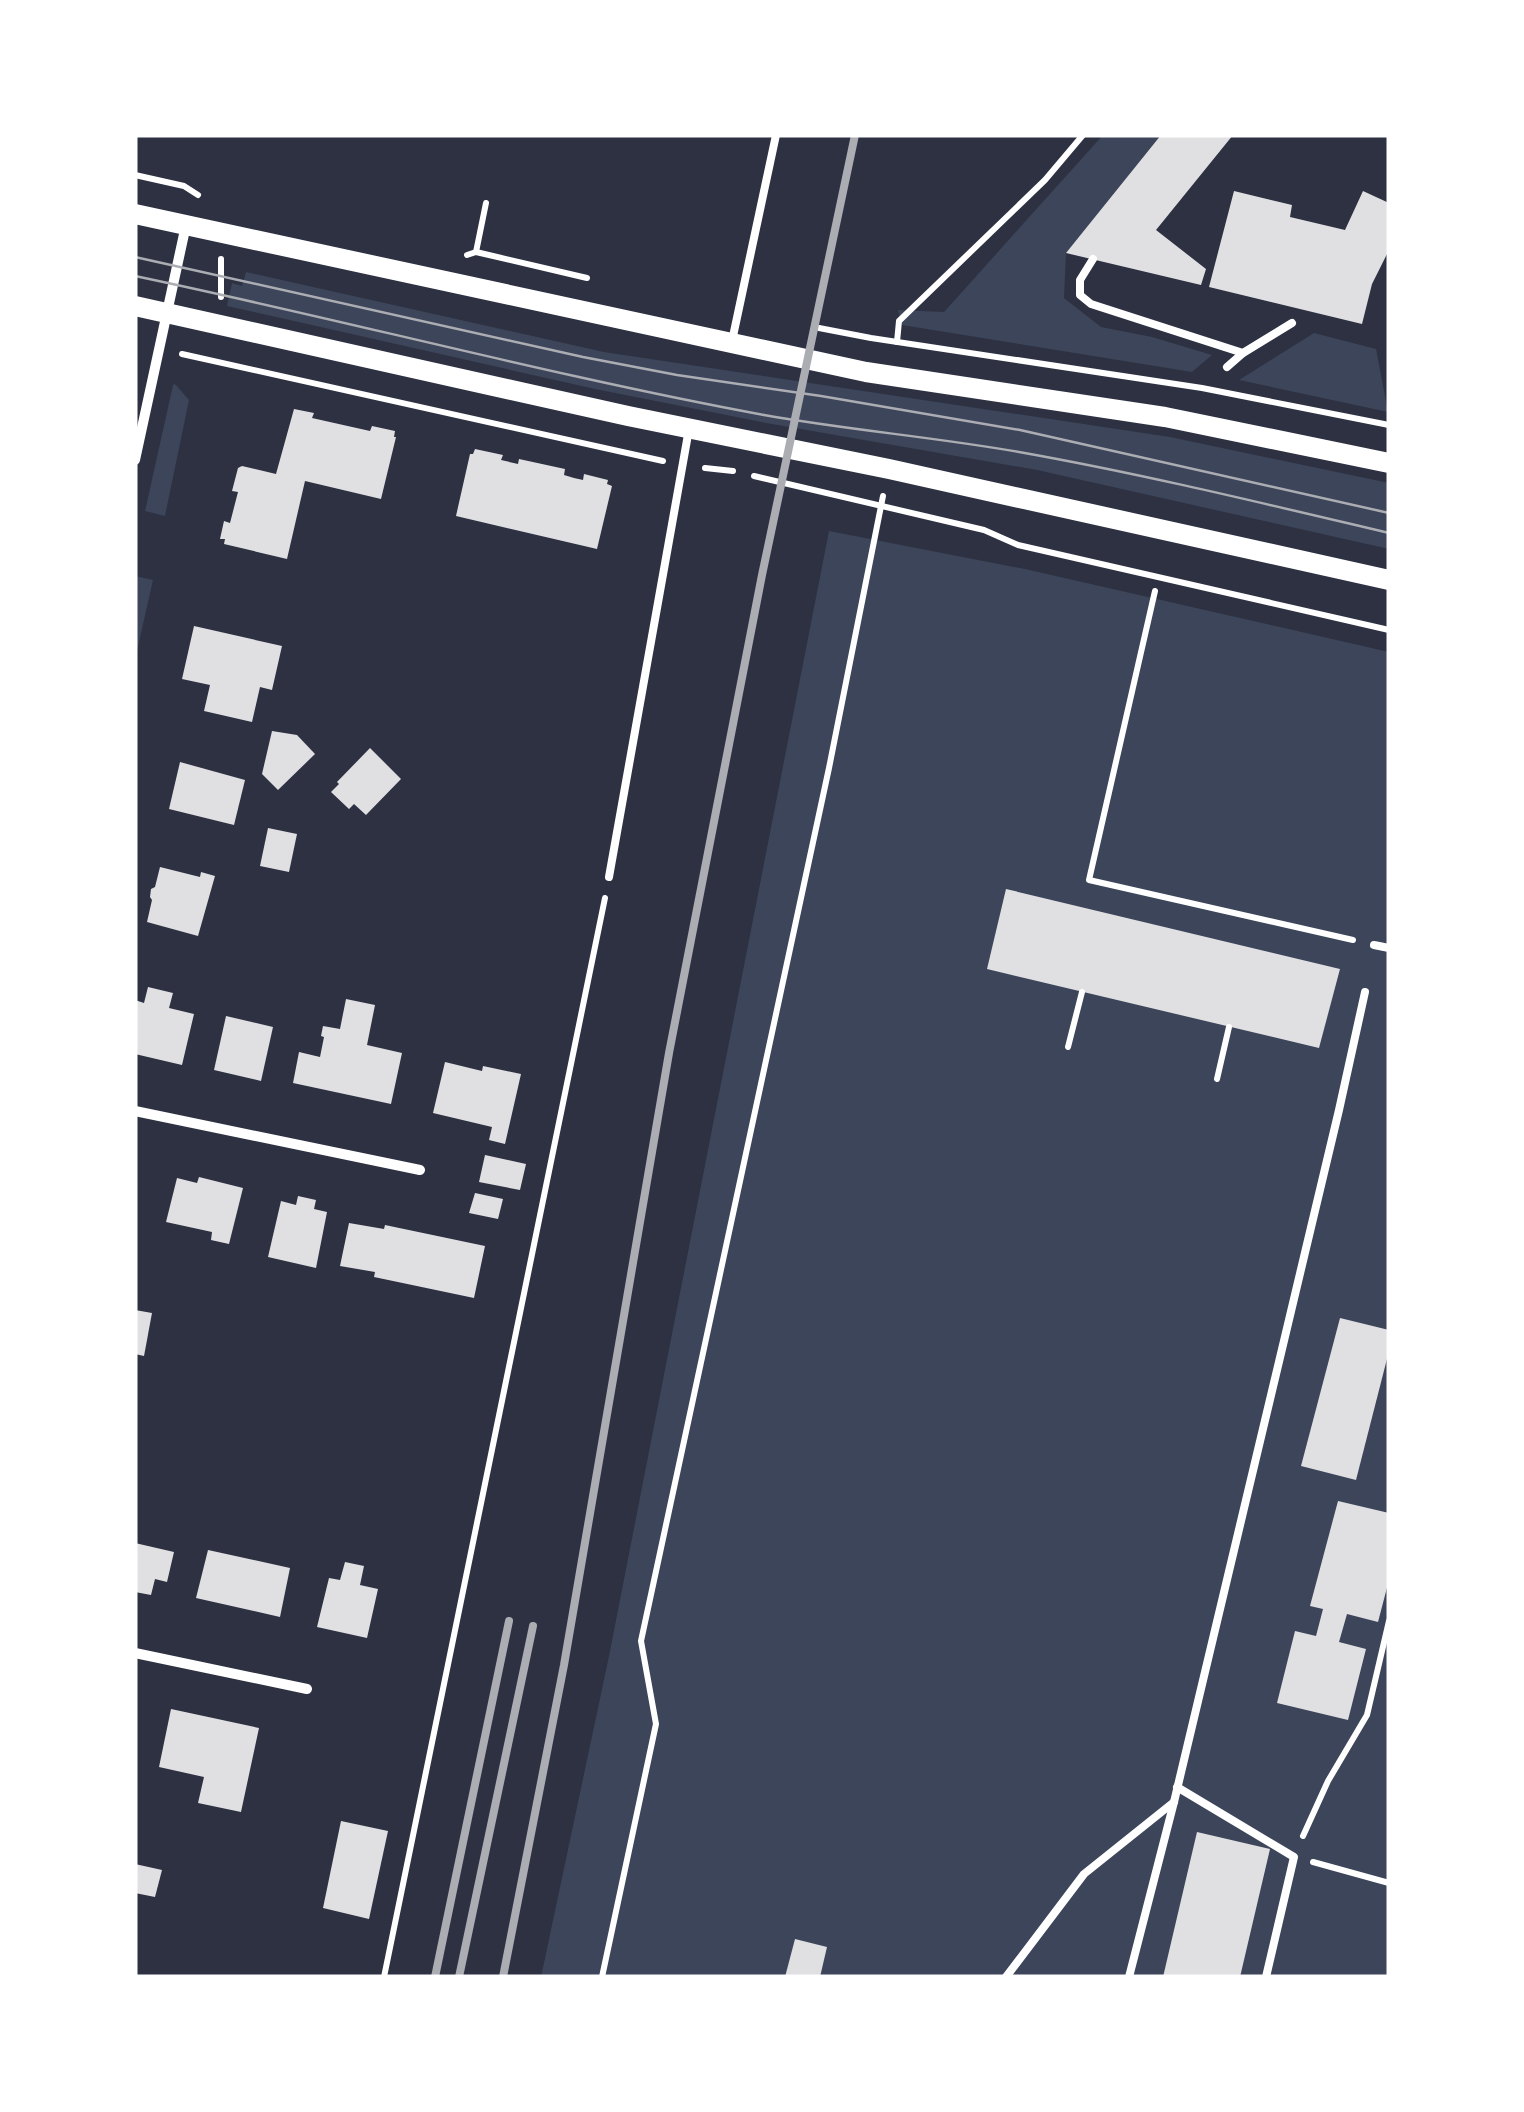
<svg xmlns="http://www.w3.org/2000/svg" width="1524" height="2112" font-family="Georgia,serif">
	<rect width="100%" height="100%" fill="#2d3142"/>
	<!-- green -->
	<g fill="#3c4559">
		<path d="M1103,135H1161L1066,253L1064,298L1101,327L1152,337L1212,355L1192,372L902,325L898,310L944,312Z"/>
		<path d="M246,272L604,352L1170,437L1389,483V549L1037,470L766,423L595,389L227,306L232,283L242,286Z"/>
		<path d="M1314,333L1376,349L1388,412L1239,380Z"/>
		<path d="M175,384L189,400L165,516L145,511L173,385Z"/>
		<path d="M829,531L1025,569L1389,652V1977H541L609,1656Z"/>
		<path d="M135,576L153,580L135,660Z"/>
	</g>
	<!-- building -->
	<g fill="#e0e0e3">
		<path d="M1161,135H1233L1156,230L1206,269L1201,285L1066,253Z"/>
		<path d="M1234,191L1292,205L1290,217L1345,230L1363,191L1389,203V250L1372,284L1362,324L1209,287Z"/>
		<path d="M294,409L314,413L312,418L370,431L372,426L395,431L394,437H396L381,499L305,481L287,559L224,544L225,539H220L224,521L230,523L238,492L232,491L238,468L242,466L276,474Z"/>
		<path d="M475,449L503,455L501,460L518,464L519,459L565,469L564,475L574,478L583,480L584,474L608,480L607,484L612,486L597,549L456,516L470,454H473Z"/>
		<path d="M194,626L282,646L272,690L260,687L252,722L204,711L210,685L182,679Z"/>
		<path d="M272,731L297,735L315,754L278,790L262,774Z"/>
		<path d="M370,748L401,779L366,815L354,804L349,809L331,792L339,784L337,782Z"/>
		<path d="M180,762L245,780L234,825L169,809Z"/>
		<path d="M268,828L297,834L289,872L260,866Z"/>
		<path d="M160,867L200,877L201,872L215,876L198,936L147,922L152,900L150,897L151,889L155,887Z"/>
		<path d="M1006,889L1340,969L1319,1048L987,969Z"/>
		<path d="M148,987L173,993L169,1008L194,1014L182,1065L135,1054V1000L144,1003Z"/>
		<path d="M346,999L375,1005L367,1045L402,1053L391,1104L293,1083L299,1052L320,1057L324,1037L321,1036L323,1026L340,1029Z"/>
		<path d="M226,1016L273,1027L261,1081L214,1070Z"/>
		<path d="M445,1062L482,1071L483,1066L521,1074L505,1144L489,1140L492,1127L433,1113Z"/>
		<path d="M485,1155L526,1164L520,1190L479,1182Z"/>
		<path d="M199,1177L243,1188L229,1244L211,1240L212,1232L166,1222L177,1178L197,1183Z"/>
		<path d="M475,1193L503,1199L498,1219L469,1213Z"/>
		<path d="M298,1196L316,1200L314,1209L327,1212L316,1268L268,1257L281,1201L296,1205Z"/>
		<path d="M349,1223L384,1229L385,1225L485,1246L474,1298L374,1277L375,1272L340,1266Z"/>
		<path d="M135,1310L152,1313L144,1356L135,1354Z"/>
		<path d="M1340,1318L1389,1330V1351L1356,1480L1301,1466Z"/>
		<path d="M1338,1501L1389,1513V1580L1378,1622L1347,1614L1339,1642L1366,1649L1348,1720L1277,1703L1295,1631L1316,1636L1323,1609L1310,1606Z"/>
		<path d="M135,1543L174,1552L167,1582L155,1579L151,1595L135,1592Z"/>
		<path d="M208,1550L290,1568L280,1617L196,1598Z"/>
		<path d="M345,1562L364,1566L360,1585L378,1589L367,1638L317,1627L329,1578L340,1580Z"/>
		<path d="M171,1709L259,1728L241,1812L198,1803L204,1777L159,1767Z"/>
		<path d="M341,1821L388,1831L369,1919L323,1908Z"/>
		<path d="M1197,1832L1270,1849L1240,1977H1163Z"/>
		<path d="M135,1864L162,1870L155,1897L135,1893Z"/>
		<path d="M795,1939L827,1947L820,1977H785Z"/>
	</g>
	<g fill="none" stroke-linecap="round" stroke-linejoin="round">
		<!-- path -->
		<g stroke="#fff" stroke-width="6">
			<path d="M135,175L184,186L198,195"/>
			<path d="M476,252L486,203"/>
			<path d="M467,255L476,252L587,278"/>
			<path d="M221,297V259"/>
			<path d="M819,328L871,338L1202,388L1389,425"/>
			<path d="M897,342L899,321L1045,180L1083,135"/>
			<path d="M182,354L663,461"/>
			<path d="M705,468L733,471"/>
			<path d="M754,476L984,530L1018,545L1389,630"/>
			<path d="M1155,591L1089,880L1353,940"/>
			<path d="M1068,1047L1082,992"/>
			<path d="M1217,1079L1229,1027"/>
			<path d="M1303,1836L1328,1781L1367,1715L1389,1621"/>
			<path d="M1313,1862L1389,1883"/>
			<path d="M384,1977L605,898"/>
			<path d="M602,1977L656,1724L641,1641L829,768L883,496"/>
		</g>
		<!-- service -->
		<g stroke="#fff" stroke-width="8">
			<path d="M1093,259L1080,280V295L1091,304L1243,353"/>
			<path d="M732,341L776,135"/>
			<path d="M1227,367L1243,353L1292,323"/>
			<path d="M609,877L689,429"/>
			<path d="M1374,945L1389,948"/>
			<path d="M1177,1787L1294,1857L1266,1977"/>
			<path d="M1006,1977L1084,1874L1174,1802"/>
			<path d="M1129,1977L1174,1802L1339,1110L1365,992"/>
		</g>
		<!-- minor -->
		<g stroke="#fff" stroke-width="10">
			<path d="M135,460L186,225"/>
			<path d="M135,1111L420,1170"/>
			<path d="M135,1653L307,1689"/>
		</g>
		<!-- secondary -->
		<g stroke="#fff" stroke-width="20">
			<path d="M135,214L866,372L1165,417L1389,463"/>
			<path d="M135,306L628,416L889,469L1389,580"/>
		</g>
		<!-- tram -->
		<g stroke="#abadb3" stroke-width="2.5">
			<path d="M135,257L583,357L677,375L821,396L1020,430L1389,513"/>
			<path d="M135,276C345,320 553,376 764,415C848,430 934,437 1019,452C1143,474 1266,504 1389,533"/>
		</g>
		<!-- rail -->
		<g stroke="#abadb3" stroke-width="8">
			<path d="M435,1977L509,1621"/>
			<path d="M459,1977L533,1626"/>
			<path d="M503,1977L564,1665L669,1053L762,575L855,135"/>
		</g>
	</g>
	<!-- border -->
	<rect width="1524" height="2112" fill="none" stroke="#ffffff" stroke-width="275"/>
</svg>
